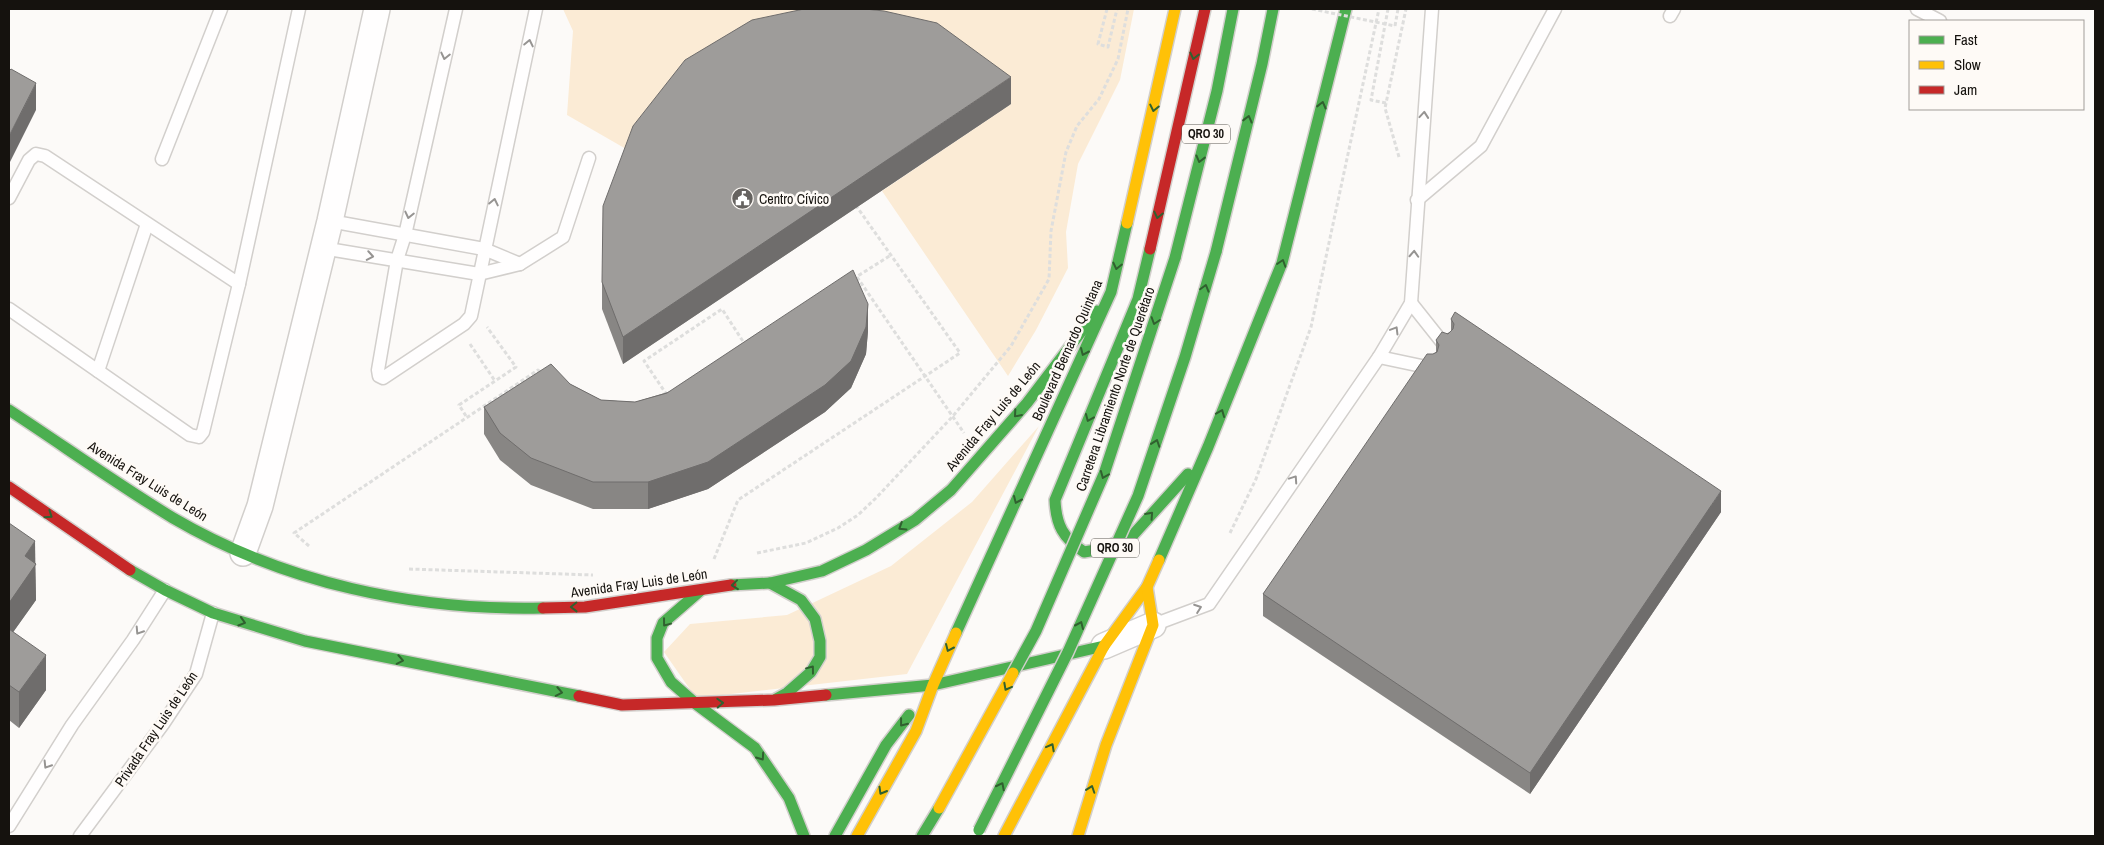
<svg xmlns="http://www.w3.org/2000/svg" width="2104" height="845" font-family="'Archivo Narrow',sans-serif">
	<rect width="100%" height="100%" fill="#fcfaf8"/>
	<!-- green -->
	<g fill="#fbebd5">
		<path d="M563,9H1134L1120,80L1078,164L1066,232L1068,268L1036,330L1008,376L882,191L1011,104L633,153L567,115L573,31Z"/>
		<path d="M1039,426L907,674L696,698L664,652L690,624L787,615L891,566L972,502Z"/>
	</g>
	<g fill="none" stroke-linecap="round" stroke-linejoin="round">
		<defs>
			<g id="lane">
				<path d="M456,9L405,235L397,260L378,370L379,376L383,378L464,324L471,316L536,9"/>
				<path d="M1917,9L1940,21"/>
				<path d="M1670,16L1674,9"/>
				<path d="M162,159L221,9"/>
				<path d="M9,198L29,160L36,154L45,156L239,284"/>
				<path d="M1417,200L1481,146L1555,9"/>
				<path d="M330,221L484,249L520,264"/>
				<path d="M322,248L479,274L520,264L563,237L589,158"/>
				<path d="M1411,303L1446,347"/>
				<path d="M9,309L190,435L199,437L203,432L239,284L299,9"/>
				<path d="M1379,357L1431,368"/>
				<path d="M98,371L147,224"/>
				<path d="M1153,625L1209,604L1379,357L1411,303L1432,9"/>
				<path d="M9,826L72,725L133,640L165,590"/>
				<path d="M80,836L163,724L196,674L213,613"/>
			</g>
			<g id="street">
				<path d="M243,553L260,506L330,221L377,9"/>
				<path d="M1104,646L1153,625"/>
			</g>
			<g id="fast">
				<path d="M1150,249L1138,299L1055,500C1056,525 1063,538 1084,552L1102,549L1133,535L1188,474"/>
				<path d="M1216,252L1262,64L1273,9"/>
				<path d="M1175,258L1217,91L1233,9"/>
				<path d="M9,410C64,446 117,484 173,518C284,583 415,611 543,608"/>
				<path d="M1159,560L1208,447L1282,263L1346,9"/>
				<path d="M130,570L165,590L213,613L305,641L579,696"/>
				<path d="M770,583L801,600L815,619L820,641V657L811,672L787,693L776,699"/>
				<path d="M731,585L770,583L822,571L866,550L915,520L951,490L1027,403L1097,311"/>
				<path d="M701,590L663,623L657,638V658L671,682L696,704L755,748L789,798L804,836"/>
				<path d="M956,633L1111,292L1127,223"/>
				<path d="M826,695L933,685L1104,646"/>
				<path d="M835,836L886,745L909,715"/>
				<path d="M922,836L939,808"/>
			</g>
			<g id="slow">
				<path d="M1127,223L1175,9"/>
				<path d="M857,836L916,731L933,685L956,633"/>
				<path d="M1004,836L1104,646L1147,587L1159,560"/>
				<path d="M1078,836L1106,745L1153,625L1147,587"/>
			</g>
			<g id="jam">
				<path d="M1150,249L1205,9"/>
				<path d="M9,487L130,570"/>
				<path d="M543,608L585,607L731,585"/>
				<path d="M579,696L622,705L774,700L826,695"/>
			</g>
		</defs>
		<!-- lane casing -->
		<use href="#lane" stroke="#d2cfcc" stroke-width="15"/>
		<!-- street casing -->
		<use href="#street" stroke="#d2cfcc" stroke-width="28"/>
		<!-- fast casing -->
		<use href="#fast" stroke="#d2cfcc" stroke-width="14"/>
		<!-- slow casing -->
		<use href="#slow" stroke="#d2cfcc" stroke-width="14"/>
		<!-- jam casing -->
		<use href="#jam" stroke="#d2cfcc" stroke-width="14"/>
		<!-- path -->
		<g stroke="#dededd" stroke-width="3" stroke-dasharray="4 2.5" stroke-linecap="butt">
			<path d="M1107,9L1098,44L1108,47L1117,9"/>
			<path d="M1395,26L1398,9"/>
			<path d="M1386,103L1371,100L1388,9"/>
			<path d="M1399,157L1385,108L1406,9"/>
			<path d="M857,277L964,433"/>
			<path d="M853,279L891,255"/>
			<path d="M470,344L495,381"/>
			<path d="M667,395L644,361L722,309L746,346"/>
			<path d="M466,416L459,405L516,367L487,327"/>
			<path d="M1230,533L1256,479L1311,327L1379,9"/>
			<path d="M309,546L294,533L538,370L542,374"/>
			<path d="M757,553L806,543L838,528L858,515L876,498L953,416L1011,346L1049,279L1051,231L1066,152L1077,126L1099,99L1118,59L1128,9"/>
			<path d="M714,559L738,500L960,353L857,207"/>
			<path d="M409,569L593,575"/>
		</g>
		<!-- lane -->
		<use href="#lane" stroke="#fffefe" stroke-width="12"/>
		<!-- street -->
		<use href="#street" stroke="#fffefe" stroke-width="25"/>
		<!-- fast -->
		<use href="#fast" stroke="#4caf50" stroke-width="11"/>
		<!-- slow -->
		<use href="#slow" stroke="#ffc107" stroke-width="11"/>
		<!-- jam -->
		<use href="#jam" stroke="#c62828" stroke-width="11"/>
		<defs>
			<g id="fast-bridge">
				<path d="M1013,673L1036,631L1104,474L1175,258"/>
				<path d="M979,830L1068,652L1138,496L1185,357L1216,252"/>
			</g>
			<path id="slow-bridge" d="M939,808L1013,673"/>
		</defs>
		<!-- fast-bridge casing -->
		<use href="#fast-bridge" stroke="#d2cfcc" stroke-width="14" stroke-linecap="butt"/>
		<!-- slow-bridge casing -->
		<use href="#slow-bridge" stroke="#d2cfcc" stroke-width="14" stroke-linecap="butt"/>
		<!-- path-bridge -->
		<path stroke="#dededd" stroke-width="3" stroke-dasharray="4 2.5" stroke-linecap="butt" d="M1312,9L1395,26"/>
		<!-- fast-bridge -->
		<use href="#fast-bridge" stroke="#4caf50" stroke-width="11"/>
		<!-- slow-bridge -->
		<use href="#slow-bridge" stroke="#ffc107" stroke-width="11"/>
	</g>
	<!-- wall -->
	<g fill="#888684">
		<path d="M1011,104L623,364L602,309V282Z"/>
		<path d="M1451,319L1721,512L1530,794L1263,616V594L1433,354L1436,352V340L1451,331Z"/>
		<path d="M868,331L866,354L851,388L825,412L708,489L648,509H593L531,485L500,460L484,434V407L570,384L601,400L635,402Z"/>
		<path d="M9,523L35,564L36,600L13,632L46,690L19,728L9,720Z"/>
	</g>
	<!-- shaded-wall -->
	<g fill="#6f6d6c">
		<path d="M1011,77V104L623,364V337Z"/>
		<path d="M36,83V110L9,164V136Z"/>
		<path d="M868,304V331L866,354L851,388L825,412L708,489L648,509V482Z"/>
		<path d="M1721,491V512L1530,794V773Z"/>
		<path d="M35,541L36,600L9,638V603L25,556Z"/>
		<path d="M46,655V690L19,728V692Z"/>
	</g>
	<!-- building -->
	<g fill="#9e9c9a" stroke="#6f6d6c">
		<path d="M804,9H865L884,11L937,23L1011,77L623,337L602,282L603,206L633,126L685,60L752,20Z"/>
		<path d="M11,69L36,83L9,136V70V71Z"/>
		<path d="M853,270L868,304L866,327L851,361L825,385L708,462L648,482H593L531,458L500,433L484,407L551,364L570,384L601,400L635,402L667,393Z"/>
		<path d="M1455,312L1721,491L1530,773L1263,594L1427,354H1433L1437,352L1439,345L1436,340L1442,332L1448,334L1453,329L1454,324L1451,319Z"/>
		<path d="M9,523L35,541L25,556L36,564L9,603Z"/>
		<path d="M9,629L46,655L19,692L9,685Z"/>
	</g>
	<!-- one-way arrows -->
	<defs><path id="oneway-chevron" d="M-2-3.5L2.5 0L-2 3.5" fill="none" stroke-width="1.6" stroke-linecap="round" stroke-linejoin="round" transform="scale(1.25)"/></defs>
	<g stroke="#969492">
		<use href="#oneway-chevron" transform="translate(529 43) rotate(-78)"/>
		<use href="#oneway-chevron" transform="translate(445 56) rotate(103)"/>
		<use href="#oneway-chevron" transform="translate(1424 115) rotate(-85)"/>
		<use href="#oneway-chevron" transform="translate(494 202) rotate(-78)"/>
		<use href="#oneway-chevron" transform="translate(409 215) rotate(103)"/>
		<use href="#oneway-chevron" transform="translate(1414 254) rotate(-87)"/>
		<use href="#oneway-chevron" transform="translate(370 256) rotate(10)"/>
		<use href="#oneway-chevron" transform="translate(1395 330) rotate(-59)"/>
		<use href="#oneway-chevron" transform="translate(1294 479) rotate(-56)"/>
		<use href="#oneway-chevron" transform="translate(1198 608) rotate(-20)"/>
		<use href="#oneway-chevron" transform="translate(139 631) rotate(123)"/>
		<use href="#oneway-chevron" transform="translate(47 765) rotate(122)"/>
	</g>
	<g stroke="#30602f">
		<use href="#oneway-chevron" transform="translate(1194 56) rotate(103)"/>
		<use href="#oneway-chevron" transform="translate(1322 105) rotate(-76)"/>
		<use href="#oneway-chevron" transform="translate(1154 108) rotate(102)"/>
		<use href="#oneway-chevron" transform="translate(1248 119) rotate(-76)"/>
		<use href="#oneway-chevron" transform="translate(1200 159) rotate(104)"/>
		<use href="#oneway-chevron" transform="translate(1158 215) rotate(103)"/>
		<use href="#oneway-chevron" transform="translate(1282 263) rotate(-72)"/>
		<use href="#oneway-chevron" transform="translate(1117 266) rotate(103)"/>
		<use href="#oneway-chevron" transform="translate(1205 288) rotate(-74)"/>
		<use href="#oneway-chevron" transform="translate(1155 321) rotate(108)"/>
		<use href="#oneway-chevron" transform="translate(1084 352) rotate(114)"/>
		<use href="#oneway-chevron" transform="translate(1221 413) rotate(-68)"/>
		<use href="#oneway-chevron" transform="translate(1017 414) rotate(131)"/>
		<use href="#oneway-chevron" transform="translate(1089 418) rotate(113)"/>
		<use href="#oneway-chevron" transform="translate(1156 443) rotate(-71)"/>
		<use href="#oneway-chevron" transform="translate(1104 475) rotate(112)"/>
		<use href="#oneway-chevron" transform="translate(1017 500) rotate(114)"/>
		<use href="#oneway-chevron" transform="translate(49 515) rotate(34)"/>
		<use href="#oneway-chevron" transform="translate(1150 515) rotate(-48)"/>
		<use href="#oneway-chevron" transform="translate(902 527) rotate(148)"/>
		<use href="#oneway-chevron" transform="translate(735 585) rotate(174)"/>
		<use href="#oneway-chevron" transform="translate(574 607) rotate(179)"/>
		<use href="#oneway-chevron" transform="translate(242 622) rotate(17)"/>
		<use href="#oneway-chevron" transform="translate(666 623) rotate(127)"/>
		<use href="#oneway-chevron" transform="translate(1080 625) rotate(-66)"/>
		<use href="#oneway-chevron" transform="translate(949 648) rotate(114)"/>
		<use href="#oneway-chevron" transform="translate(400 660) rotate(11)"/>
		<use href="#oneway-chevron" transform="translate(811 669) rotate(-53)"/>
		<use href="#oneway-chevron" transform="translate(1007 687) rotate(118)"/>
		<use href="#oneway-chevron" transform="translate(559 692) rotate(11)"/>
		<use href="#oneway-chevron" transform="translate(720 703) rotate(-3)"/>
		<use href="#oneway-chevron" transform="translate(903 723) rotate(128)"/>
		<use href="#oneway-chevron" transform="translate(1051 747) rotate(-62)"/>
		<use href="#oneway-chevron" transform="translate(761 757) rotate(55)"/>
		<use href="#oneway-chevron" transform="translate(1001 786) rotate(-63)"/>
		<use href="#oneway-chevron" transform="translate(1091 789) rotate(-71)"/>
		<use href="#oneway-chevron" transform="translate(882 791) rotate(120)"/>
	</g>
	<!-- icons -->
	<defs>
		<symbol id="civic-disc" viewBox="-11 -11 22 22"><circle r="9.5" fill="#666360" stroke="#fefaf6"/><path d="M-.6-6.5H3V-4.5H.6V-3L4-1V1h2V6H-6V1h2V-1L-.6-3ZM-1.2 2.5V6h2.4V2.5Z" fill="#fff"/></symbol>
	</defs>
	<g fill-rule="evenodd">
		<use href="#civic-disc" x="730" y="186" width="25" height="25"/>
	</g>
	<g text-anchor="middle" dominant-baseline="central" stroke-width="5" stroke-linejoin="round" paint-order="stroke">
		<!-- shield labels -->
		<g fill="#fefaf6" stroke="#5b5854" stroke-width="1">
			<rect x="1182" y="124.5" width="48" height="19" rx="4"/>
			<rect x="1091" y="538.5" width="48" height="19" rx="4"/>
		</g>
		<g font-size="12" font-weight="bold" fill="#15120e">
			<text x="1206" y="134">QRO 30</text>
			<text x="1115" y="548">QRO 30</text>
		</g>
		<!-- poi labels -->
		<g font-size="14" fill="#15120e" stroke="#fefaf6" text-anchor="start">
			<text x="759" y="199">Centro Cívico</text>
		</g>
		<!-- street labels -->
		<g font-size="14" fill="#15120e" stroke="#fefaf6">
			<text transform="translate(1067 350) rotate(-66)">Boulevard Bernardo Quintana</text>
			<text transform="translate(1115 389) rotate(-71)">Carretera Libramiento Norte de Querétaro</text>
			<text transform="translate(993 416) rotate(-50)">Avenida Fray Luis de León</text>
			<text transform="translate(148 481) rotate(32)">Avenida Fray Luis de León</text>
			<text transform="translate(639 583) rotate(-8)">Avenida Fray Luis de León</text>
			<text transform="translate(156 729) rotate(-56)">Privada Fray Luis de León</text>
		</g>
	</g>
	<!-- border -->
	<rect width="2104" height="845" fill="none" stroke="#15120e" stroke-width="20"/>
	<!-- legend -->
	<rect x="1909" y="20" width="175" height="90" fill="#fefaf6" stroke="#a19d99"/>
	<rect x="1919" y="36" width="25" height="8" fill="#4caf50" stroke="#a19d99"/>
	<text x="1954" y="45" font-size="15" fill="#15120e">Fast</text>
	<rect x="1919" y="61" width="25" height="8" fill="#ffc107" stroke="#a19d99"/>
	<text x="1954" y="70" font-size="15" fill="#15120e">Slow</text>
	<rect x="1919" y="86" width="25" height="8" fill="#c62828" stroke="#a19d99"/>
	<text x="1954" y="95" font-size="15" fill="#15120e">Jam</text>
</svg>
